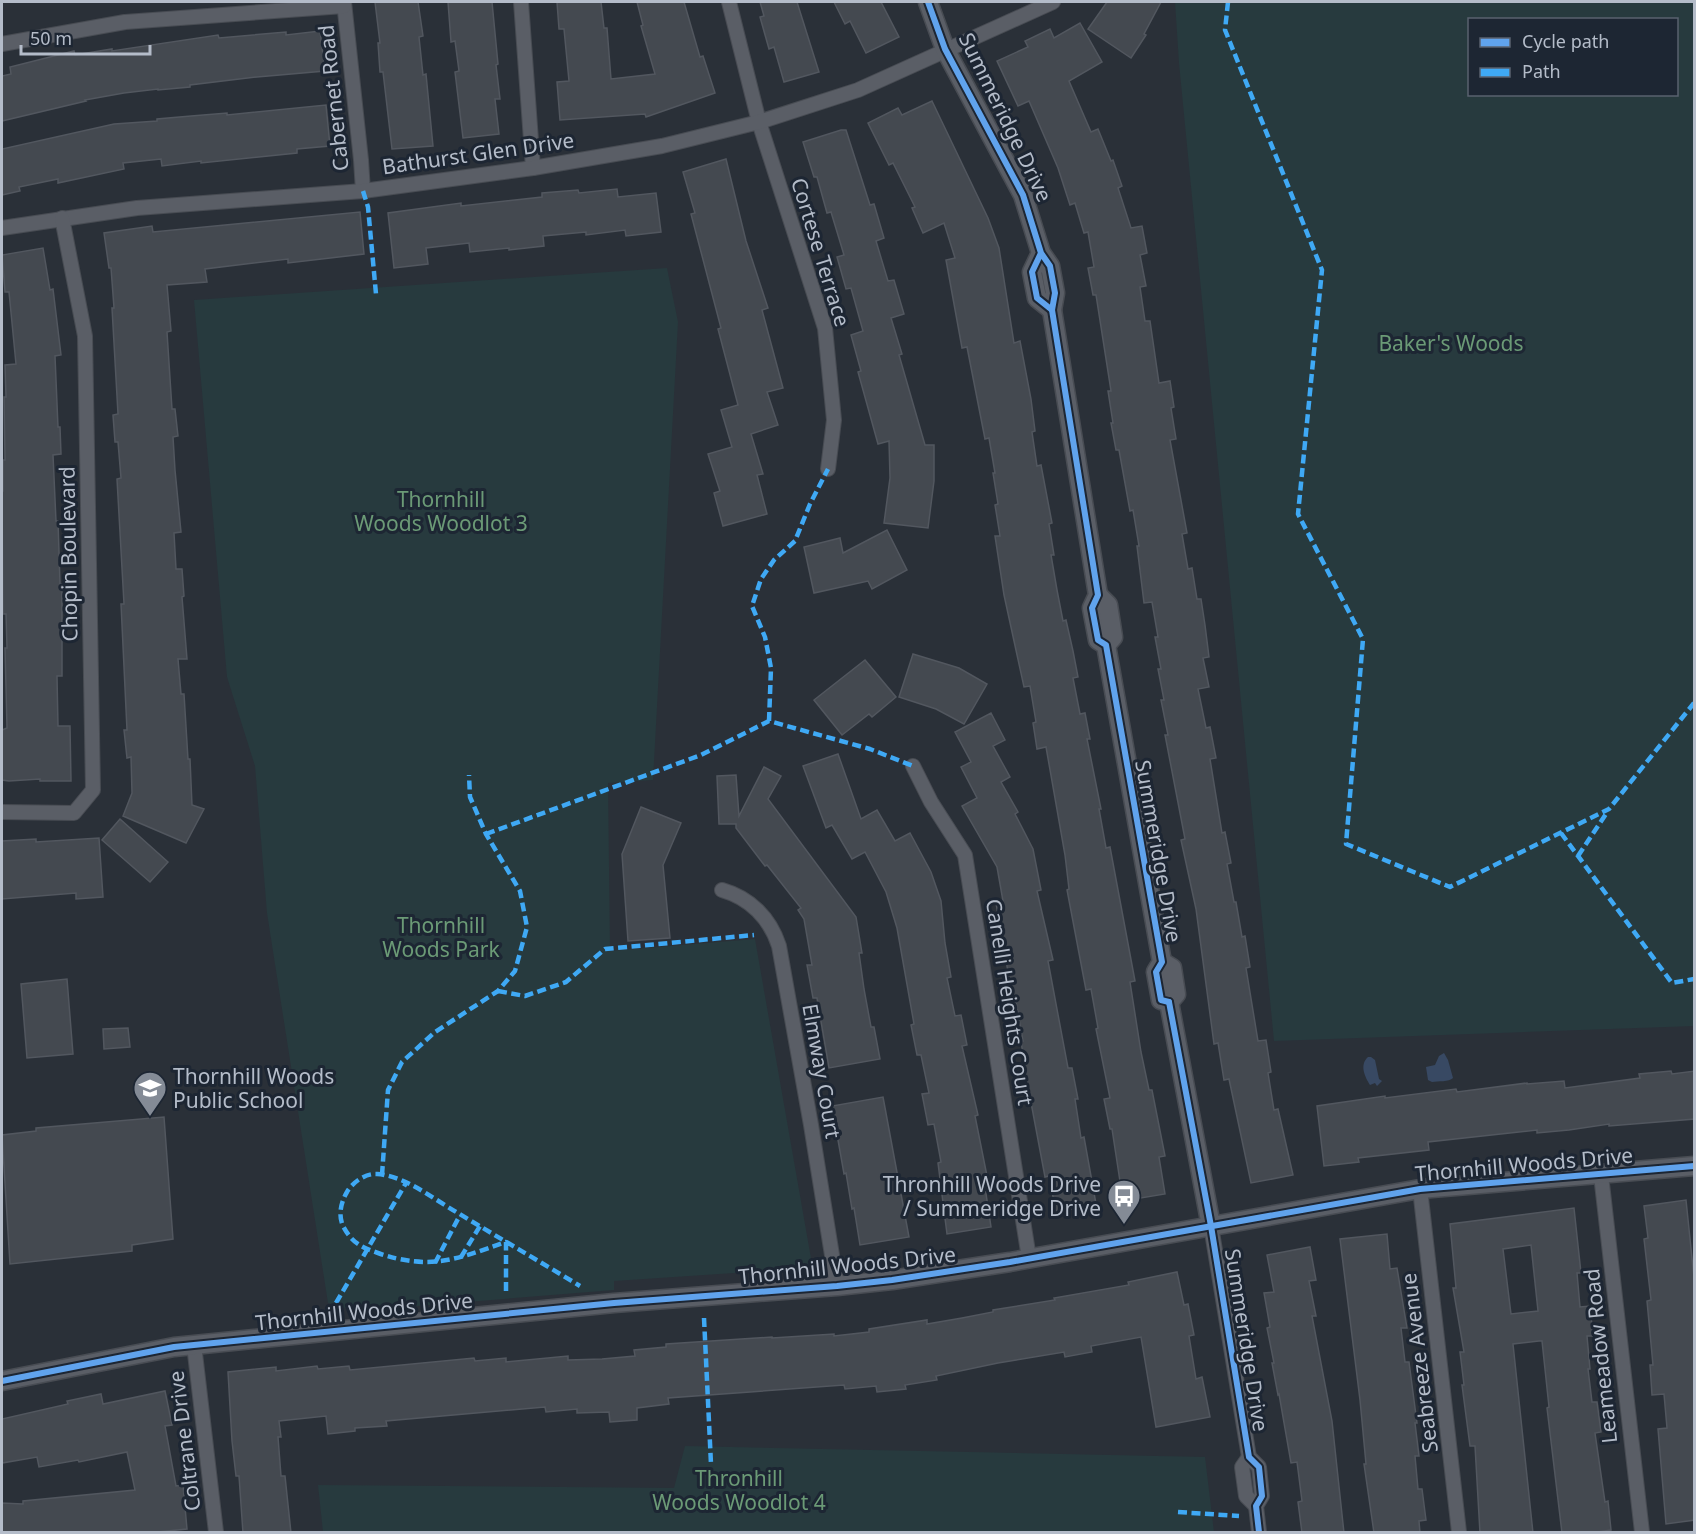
<svg xmlns="http://www.w3.org/2000/svg" width="1696" height="1534" font-family="'Noto Sans',sans-serif">
	<rect width="100%" height="100%" fill="#2a3038"/>
	<!-- green -->
	<g fill="#273a3e" fill-rule="evenodd">
		<path d="M1175,2H1694V1026L1274,1041L1179,63ZM1470,20H1676V94H1470Z"/>
		<path d="M667,268L678,322L653,780L608,783L610,951L755,939L812,1264L807,1268L614,1281V1290L355,1311L328,1303L267,913L255,766L227,677L194,300Z"/>
		<path d="M685,1446L1205,1457L1214,1532H323L318,1485L674,1488Z"/>
	</g>
	<!-- water -->
	<g fill="#384963">
		<path d="M1444,1053L1448,1060L1453,1078C1449,1082 1438,1081 1432,1082L1428,1080L1426,1067L1435,1065L1439,1056Z"/>
		<path d="M1368,1057H1371L1375,1060L1379,1079L1382,1081L1377,1086L1375,1083L1370,1085C1365,1077 1359,1065 1368,1057Z"/>
	</g>
	<!-- building -->
	<g fill="#444950" stroke="#52575f" stroke-width="1.5" fill-rule="evenodd">
		<path d="M375,2H418L423,36L419,37L423,75L426,74L433,146L392,149L383,72H380L378,43H380Z"/>
		<path d="M448,2H492L498,64L496,65L500,99H495L499,134L463,138L455,72L459,71L455,41L451,42Z"/>
		<path d="M557,2H601L604,28H607L611,79L655,74L641,26L643,25L637,2H684L700,57L703,56L715,93L646,117L645,114L560,120L557,82L569,81L564,29H559Z"/>
		<path d="M760,2H797L819,72L784,82L774,47L769,49L760,17L764,16Z"/>
		<path d="M834,2H881L899,37L866,53L850,21L845,24Z"/>
		<path d="M1107,2H1161L1144,34L1146,35L1131,58L1088,29Z"/>
		<path d="M1080,23L1102,62L1069,81L1091,132L1098,129L1111,161L1113,160L1122,186L1118,188L1131,228L1142,226L1147,253L1140,255L1146,286L1140,287L1145,321H1150L1159,383L1170,381L1174,407L1171,408L1176,439L1170,440L1187,533L1182,534L1188,569L1192,568L1197,599H1201L1205,625L1209,657L1203,658L1209,687L1198,689L1206,728L1210,727L1216,758L1210,759L1222,833L1225,832L1231,863L1227,864L1234,902H1236L1242,937L1245,936L1250,967L1246,968L1258,1041L1266,1040L1271,1072L1268,1073L1274,1110L1278,1109L1293,1175L1251,1183L1229,1079L1224,1080L1218,1043L1214,1044L1196,909L1181,840L1185,839L1165,735H1168L1161,700H1164L1158,669H1161L1155,637H1158L1152,602L1144,603L1137,546H1139L1133,510L1130,511L1119,450H1116L1111,423H1113L1108,391H1111L1096,295H1093L1088,268L1094,267L1088,232L1084,233L1075,203L1070,205L1058,168L1029,101L1018,106L997,61L1028,47L1025,41L1050,29L1054,38Z"/>
		<path d="M320,31L325,71L257,77L190,85V87L158,90V89L124,93L85,100L86,101L2,121V76L11,74L10,67L74,51L75,55L112,49V51L218,35L219,38L286,32V35Z"/>
		<path d="M932,101L988,218L999,248L1014,343L1020,341L1031,399L1035,431L1032,432L1037,466L1041,465L1052,523L1049,524L1054,555H1051L1057,590L1063,621L1066,620L1073,651L1078,677L1073,678L1080,714L1085,713L1090,739H1087L1101,809H1099L1106,848L1110,847L1135,981L1130,982L1141,1052L1149,1090H1152L1165,1156L1159,1157L1165,1194L1123,1201L1112,1129H1110L1104,1099L1110,1098L1096,1029L1098,1028L1091,989L1086,990L1067,890L1069,889L1065,855L1046,747L1037,749L1033,723L1036,722L1030,686L1024,687L1004,595L995,536H1000L995,505L998,504L993,473H995L989,438L985,439L967,347L962,348L946,260L955,258L944,223L923,233L912,208L915,207L893,163L889,165L868,123L898,108L902,115Z"/>
		<path d="M326,105L330,146L297,149V153L201,163V161L162,166L161,159L123,163L124,169L58,183V179L19,187L20,191L2,195V149L114,124L157,121V119L191,116L227,113V115Z"/>
		<path d="M841,130H846L870,205L874,204L884,238L876,241L888,281L894,280L904,314L891,318L902,354L899,355L925,445H934V481L928,528L884,523L890,478L889,441L878,444L858,372L861,371L851,335L863,331L851,288L846,289L837,257L844,255L831,212L827,213L817,177H814L803,142Z"/>
		<path d="M726,159L746,241L768,308L762,310L783,388L767,392L778,425L751,434L763,474L757,475L767,514L723,526L714,493L720,491L708,454L732,447L721,410L738,405L718,329L721,328L691,214L695,213L683,172Z"/>
		<path d="M617,189L618,197L656,193L661,232L626,236L625,230L586,235V232L543,236L544,246L509,250V248L470,252L469,243L426,248L428,264L394,268L388,213L461,203V206L542,197V193L578,190L579,193Z"/>
		<path d="M360,212L364,254L288,263V259L205,269L207,282L167,285L171,331L167,332L172,409H175L178,436L173,437L175,470L181,532L174,533L176,569H182L184,596L182,597L187,659H178L181,694H184L188,759H190L192,805L204,809L186,843L123,816L132,793L131,757L127,758L124,730H127L121,604H124L117,479L121,478L118,442H115L113,415L118,414L112,308H114L111,268H109L104,233L152,226L153,232Z"/>
		<path d="M43,248L50,290L53,289L61,355L55,356L58,427H60L61,454L53,455L56,521H58L60,584H62V676H57L58,726H70L71,781H40V779L9,781L2,780V730L7,728L5,648H7L6,614H3L2,491H3V460H5L4,397H6L5,365L16,364L9,292H5L2,255Z"/>
		<path d="M887,530L907,570L872,589L868,581L814,593L804,547L840,538L843,553Z"/>
		<path d="M913,654L959,668L987,684L964,724L936,709L899,697Z"/>
		<path d="M865,660L896,697L872,717L869,714L842,735L814,700Z"/>
		<path d="M991,713L1005,740L993,746L1010,777L1001,782L1018,812L1015,814L1033,849L1041,890L1037,891L1053,960L1048,961L1068,1068H1072L1078,1099H1075L1081,1138L1084,1137L1096,1204L1056,1212L1049,1176L1045,1177L1026,1076L1021,1041H1023L1016,1002L1013,1003L1008,972L996,903L1003,901L997,867L962,806L977,798L961,767L971,762L955,732Z"/>
		<path d="M838,754L861,819L877,810L895,841L910,833L931,872L941,901L945,943L951,977L947,978L955,1016L961,1015L967,1045L962,1046L978,1115L975,1116L989,1186L985,1187L991,1227L947,1234L938,1163L941,1162L934,1124L928,1125L922,1094L929,1093L921,1055H917L911,1025L914,1024L897,928L886,892L865,852L852,859L832,825L826,828L803,766Z"/>
		<path d="M764,767L781,776L768,799L856,917L862,953H859L864,989L871,1027H874L880,1059L829,1068L817,998H813L807,965H812L804,919L798,910L801,908L767,865L765,866L736,828V824H719L717,776L736,775L739,816Z"/>
		<path d="M641,807L681,823L663,865L670,938L628,941L622,854Z"/>
		<path d="M120,819L168,862L150,882L102,840Z"/>
		<path d="M99,838L103,897L76,899V893L2,899V841L36,839V842Z"/>
		<path d="M67,979L73,1054L27,1058L21,984Z"/>
		<path d="M128,1028L130,1047L104,1049L103,1029Z"/>
		<path d="M1671,1071L1672,1074L1695,1071V1119L1609,1126V1124L1569,1130L1537,1133V1130L1428,1142L1429,1150L1358,1158L1359,1162L1324,1166L1317,1106L1385,1096V1098L1456,1089L1457,1092L1527,1083V1084L1564,1081L1565,1088L1640,1078L1639,1074Z"/>
		<path d="M883,1097L909,1237L860,1245L854,1208L852,1209L846,1173L844,1174L832,1106Z"/>
		<path d="M164,1117L173,1239L132,1245V1251L10,1264L2,1135L36,1131V1128Z"/>
		<path d="M1686,1200L1695,1287V1520L1666,1524L1658,1429L1667,1428L1664,1394L1652,1395L1650,1365H1653L1647,1301L1651,1300L1644,1239L1648,1238L1644,1206Z"/>
		<path d="M1574,1208L1581,1273H1577L1580,1307L1590,1306L1593,1336H1587L1590,1369H1588L1592,1402H1597L1601,1432L1595,1433L1605,1502L1608,1501L1611,1530L1591,1533H1562L1547,1408L1549,1407L1542,1341H1539L1513,1344L1533,1533H1480L1475,1446H1470L1462,1385H1464L1460,1352H1464L1453,1288H1456L1450,1224ZM1531,1245L1538,1311L1511,1314L1503,1249Z"/>
		<path d="M1387,1234L1390,1269L1397,1268L1407,1328H1401L1405,1362H1409L1417,1423H1415L1419,1456H1415L1418,1489H1422L1426,1520L1419,1521L1420,1533H1374L1364,1464H1366L1360,1400L1340,1239Z"/>
		<path d="M1310,1247L1316,1280L1309,1281L1316,1316H1312L1332,1421L1344,1533H1302L1298,1502L1302,1501L1297,1462L1291,1463L1279,1394L1278,1395L1272,1363H1274L1267,1328L1270,1327L1264,1293L1274,1292L1267,1255Z"/>
		<path d="M1177,1272L1184,1305L1188,1304L1194,1335L1189,1336L1196,1379L1202,1377L1210,1417L1156,1427L1141,1337L1091,1346L1092,1352L1065,1357L1064,1352L998,1363L936,1376L937,1380L905,1385L906,1389L877,1392L876,1386L845,1389L844,1385L668,1398L669,1404L637,1408V1420L610,1422L609,1412L577,1413V1409L546,1412L545,1407L386,1421L387,1426L355,1428V1431L328,1434L326,1416L279,1421L281,1437H278L281,1476H285L291,1533H243L239,1476H236L232,1441L228,1372L276,1367V1371L317,1366L318,1369L349,1366L350,1370L474,1358L475,1361L506,1358V1362L568,1356V1360L602,1359L635,1356L634,1350L666,1347V1344L772,1337V1338L834,1334V1336L869,1332V1329L927,1320V1324L962,1318L993,1312V1310L1055,1300L1054,1298L1129,1285L1128,1282Z"/>
		<path d="M165,1391L172,1425L165,1426L176,1486L183,1485L187,1529L147,1533H2V1503L23,1504V1501L135,1490L127,1452L79,1462L78,1460L39,1467L37,1457L2,1463V1419L68,1404L67,1401L101,1394L103,1404Z"/>
	</g>
	<g fill="none" stroke-linecap="round" stroke-linejoin="round">
		<defs>
			<g id="minor">
				<path d="M344,2L361,160L363,191"/>
				<path d="M521,2L533,168"/>
				<path d="M729,2L759,122L825,328L834,420L828,469"/>
				<path d="M2,44L125,22L344,6"/>
				<path d="M2,228L137,208L363,191L533,168L662,146L759,122L858,90L1053,2"/>
				<path d="M913,766L931,802L965,855L1029,1258"/>
				<path d="M2,812L74,813L93,790L85,336L62,218"/>
				<path d="M722,890C750,898 770,918 779,946L811,1125L837,1286"/>
				<path d="M1601,1175L1642,1532"/>
				<path d="M1420,1189L1459,1532"/>
				<path d="M1211,1226L1249,1457L1259,1467L1262,1496L1256,1506L1259,1532"/>
				<path d="M194,1345L216,1532"/>
				<path d="M1249,1457L1242,1467L1246,1496L1256,1506"/>
			</g>
			<g id="tertiary">
				<path d="M928,2L945,49L1023,195L1041,253L1050,266L1055,293L1052,310L1037,298L1032,272L1041,253"/>
				<path d="M1052,310L1098,595L1092,608L1098,640L1106,645L1162,962L1156,972L1161,1000L1169,1002"/>
				<path d="M1098,595L1108,605L1113,637L1106,645"/>
				<path d="M1162,962L1172,968L1176,994L1169,1002"/>
				<path d="M1169,1002L1211,1226"/>
				<path d="M2,1381L174,1347L614,1303L837,1286L892,1280L1010,1262L1420,1189L1694,1166"/>
			</g>
		</defs>
		<!-- minor casing -->
		<use href="#minor" stroke="#484c53" stroke-width="16"/>
		<!-- tertiary casing -->
		<use href="#tertiary" stroke="#484c53" stroke-width="21"/>
		<!-- minor -->
		<use href="#minor" stroke="#5a5e66" stroke-width="14"/>
		<!-- tertiary -->
		<use href="#tertiary" stroke="#5a5e66" stroke-width="18"/>
		<!-- quiet -->
		<g stroke="#3fa9f5" stroke-width="4.5" stroke-dasharray="9 4.5" stroke-linecap="butt">
			<path d="M1228,2L1225,30L1322,270L1298,514L1363,639L1346,844L1450,887L1609,809L1694,703"/>
			<path d="M363,191L368,207L376,294"/>
			<path d="M769,721L771,668L765,637L752,606L761,579L774,560L795,541L810,504L828,469"/>
			<path d="M1561,833L1672,983L1694,979"/>
			<path d="M486,834L701,755L769,721L870,749L913,766"/>
			<path d="M1578,856L1608,811"/>
			<path d="M498,991L525,996L566,982L605,949L754,935"/>
			<path d="M382,1175L388,1090L402,1062L435,1032L498,991L515,971L527,927L520,891L486,834L470,797L469,775"/>
			<path d="M461,1257L480,1226"/>
			<path d="M435,1263L460,1215"/>
			<path d="M506,1291V1242C457,1259 430,1271 378,1253C361,1247 352,1243 343,1226C338,1215 341,1202 347,1192C352,1183 365,1173 377,1174C406,1176 433,1199 458,1213C499,1238 539,1261 580,1286"/>
			<path d="M336,1303L406,1183"/>
			<path d="M704,1318L711,1464"/>
			<path d="M1178,1512L1239,1516"/>
		</g>
		<defs>
			<g id="cycleway">
				<path d="M928,2L945,49L1023,195L1041,253L1050,266L1055,293L1052,310L1037,298L1032,272L1041,253"/>
				<path d="M1052,310L1098,595L1092,608L1098,640L1106,645L1162,962L1156,972L1161,1000L1169,1002"/>
				<path d="M1169,1002L1211,1226L1249,1457L1259,1467L1262,1496L1256,1506L1259,1532"/>
				<path d="M2,1381L174,1347L614,1303L837,1286L892,1280L1010,1262L1420,1189L1694,1166"/>
			</g>
		</defs>
		<!-- cycleway casing -->
		<use href="#cycleway" stroke="#1d2633" stroke-width="10"/>
		<!-- cycleway -->
		<use href="#cycleway" stroke="#60a3ed" stroke-width="6"/>
	</g>
	<!-- icons -->
	<defs>
		<symbol id="school-pin" viewBox="-11 -11 22 30"><path d="M0 17L-7.5 6A9.5 9.5 0 1 1 7.5 6Z" fill="#848b96" stroke="#1d2633"/><path d="M0-5L7-2L0 1L-7-2ZM-4 1L0 2.5L4 1V4Q0 6-4 4Z" fill="#fff"/></symbol>
		<symbol id="bus-pin" viewBox="-11 -11 22 30"><path d="M0 17L-7.5 6A9.5 9.5 0 1 1 7.5 6Z" fill="#848b96" stroke="#1d2633"/><path d="M-5-6H5V4H4V6H2V4H-2V6H-4V4H-5ZM-3.5-4V0h7V-4ZM-3.5 1.2v1.5H-2V1.2ZM2 1.2v1.5H3.5V1.2Z" fill="#fff"/></symbol>
	</defs>
	<g fill-rule="evenodd">
		<use href="#school-pin" x="131" y="1069" width="38" height="52"/>
		<use href="#bus-pin" x="1105" y="1177" width="38" height="52"/>
	</g>
	<g text-anchor="middle" dominant-baseline="central" stroke-width="6" stroke-linejoin="round" paint-order="stroke">
		<!-- street labels -->
		<g font-size="21" fill="#b4bcc9" stroke="#1d2633">
			<text transform="translate(333 98) rotate(-96)">Cabernet Road</text>
			<text transform="translate(1006 117) rotate(64)">Summeridge Drive</text>
			<text transform="translate(478 153) rotate(-8)">Bathurst Glen Drive</text>
			<text transform="translate(821 252) rotate(73)">Cortese Terrace</text>
			<text transform="translate(68 554) rotate(-91)">Chopin Boulevard</text>
			<text transform="translate(1159 851) rotate(80)">Summeridge Drive</text>
			<text transform="translate(1010 1002) rotate(81)">Canelli Heights Court</text>
			<text transform="translate(822 1071) rotate(80)">Elmway Court</text>
			<text transform="translate(1524 1164) rotate(-5)">Thornhill Woods Drive</text>
			<text transform="translate(847 1265) rotate(-6)">Thornhill Woods Drive</text>
			<text transform="translate(364 1311) rotate(-6)">Thornhill Woods Drive</text>
			<text transform="translate(1247 1340) rotate(81)">Summeridge Drive</text>
			<text transform="translate(1600 1356) rotate(-96)">Leameadow Road</text>
			<text transform="translate(1419 1363) rotate(-97)">Seabreeze Avenue</text>
			<text transform="translate(184 1441) rotate(-97)">Coltrane Drive</text>
		</g>
		<!-- park labels -->
		<g font-size="21" fill="#6b9a76" stroke="#1d2633">
			<text x="1451" y="343">Baker's Woods</text>
			<text x="441" y="499">Thornhill<tspan x="441" dy="24">Woods Woodlot 3</tspan></text>
			<text x="441" y="925">Thornhill<tspan x="441" dy="24">Woods Park</tspan></text>
			<text x="739" y="1478">Thronhill<tspan x="739" dy="24">Woods Woodlot 4</tspan></text>
		</g>
		<!-- poi labels -->
		<g font-size="21" fill="#b4bcc9" stroke="#1d2633" text-anchor="start">
			<text x="173" y="1076">Thornhill Woods<tspan x="173" dy="24">Public School</tspan></text>
			<text x="1101" y="1184" text-anchor="end">Thronhill Woods Drive<tspan x="1101" dy="24">/ Summeridge Drive</tspan></text>
		</g>
	</g>
	<!-- border -->
	<rect width="1696" height="1534" fill="none" stroke="#b4bcc9" stroke-width="6"/>
	<!-- legend -->
	<rect x="1468" y="18" width="210" height="78" fill="#1d2633" stroke="#59626f" stroke-width="1.5"/>
	<rect x="1480" y="38" width="30" height="9" fill="#60a3ed" stroke="#59626f" stroke-width="1.5"/>
	<text x="1522" y="48" font-size="18" fill="#b4bcc9">Cycle path</text>
	<rect x="1480" y="68" width="30" height="9" fill="#3fa9f5" stroke="#59626f" stroke-width="1.5"/>
	<text x="1522" y="78" font-size="18" fill="#b4bcc9">Path</text>
	<!-- scale -->
	<path d="M21 45v9h129v-9" fill="none" stroke="#b4bcc9" stroke-width="3"/>
	<text x="30" y="45" font-size="18" fill="#b4bcc9" stroke="#1d2633" stroke-width="4.5" paint-order="stroke">50 m</text>
</svg>
